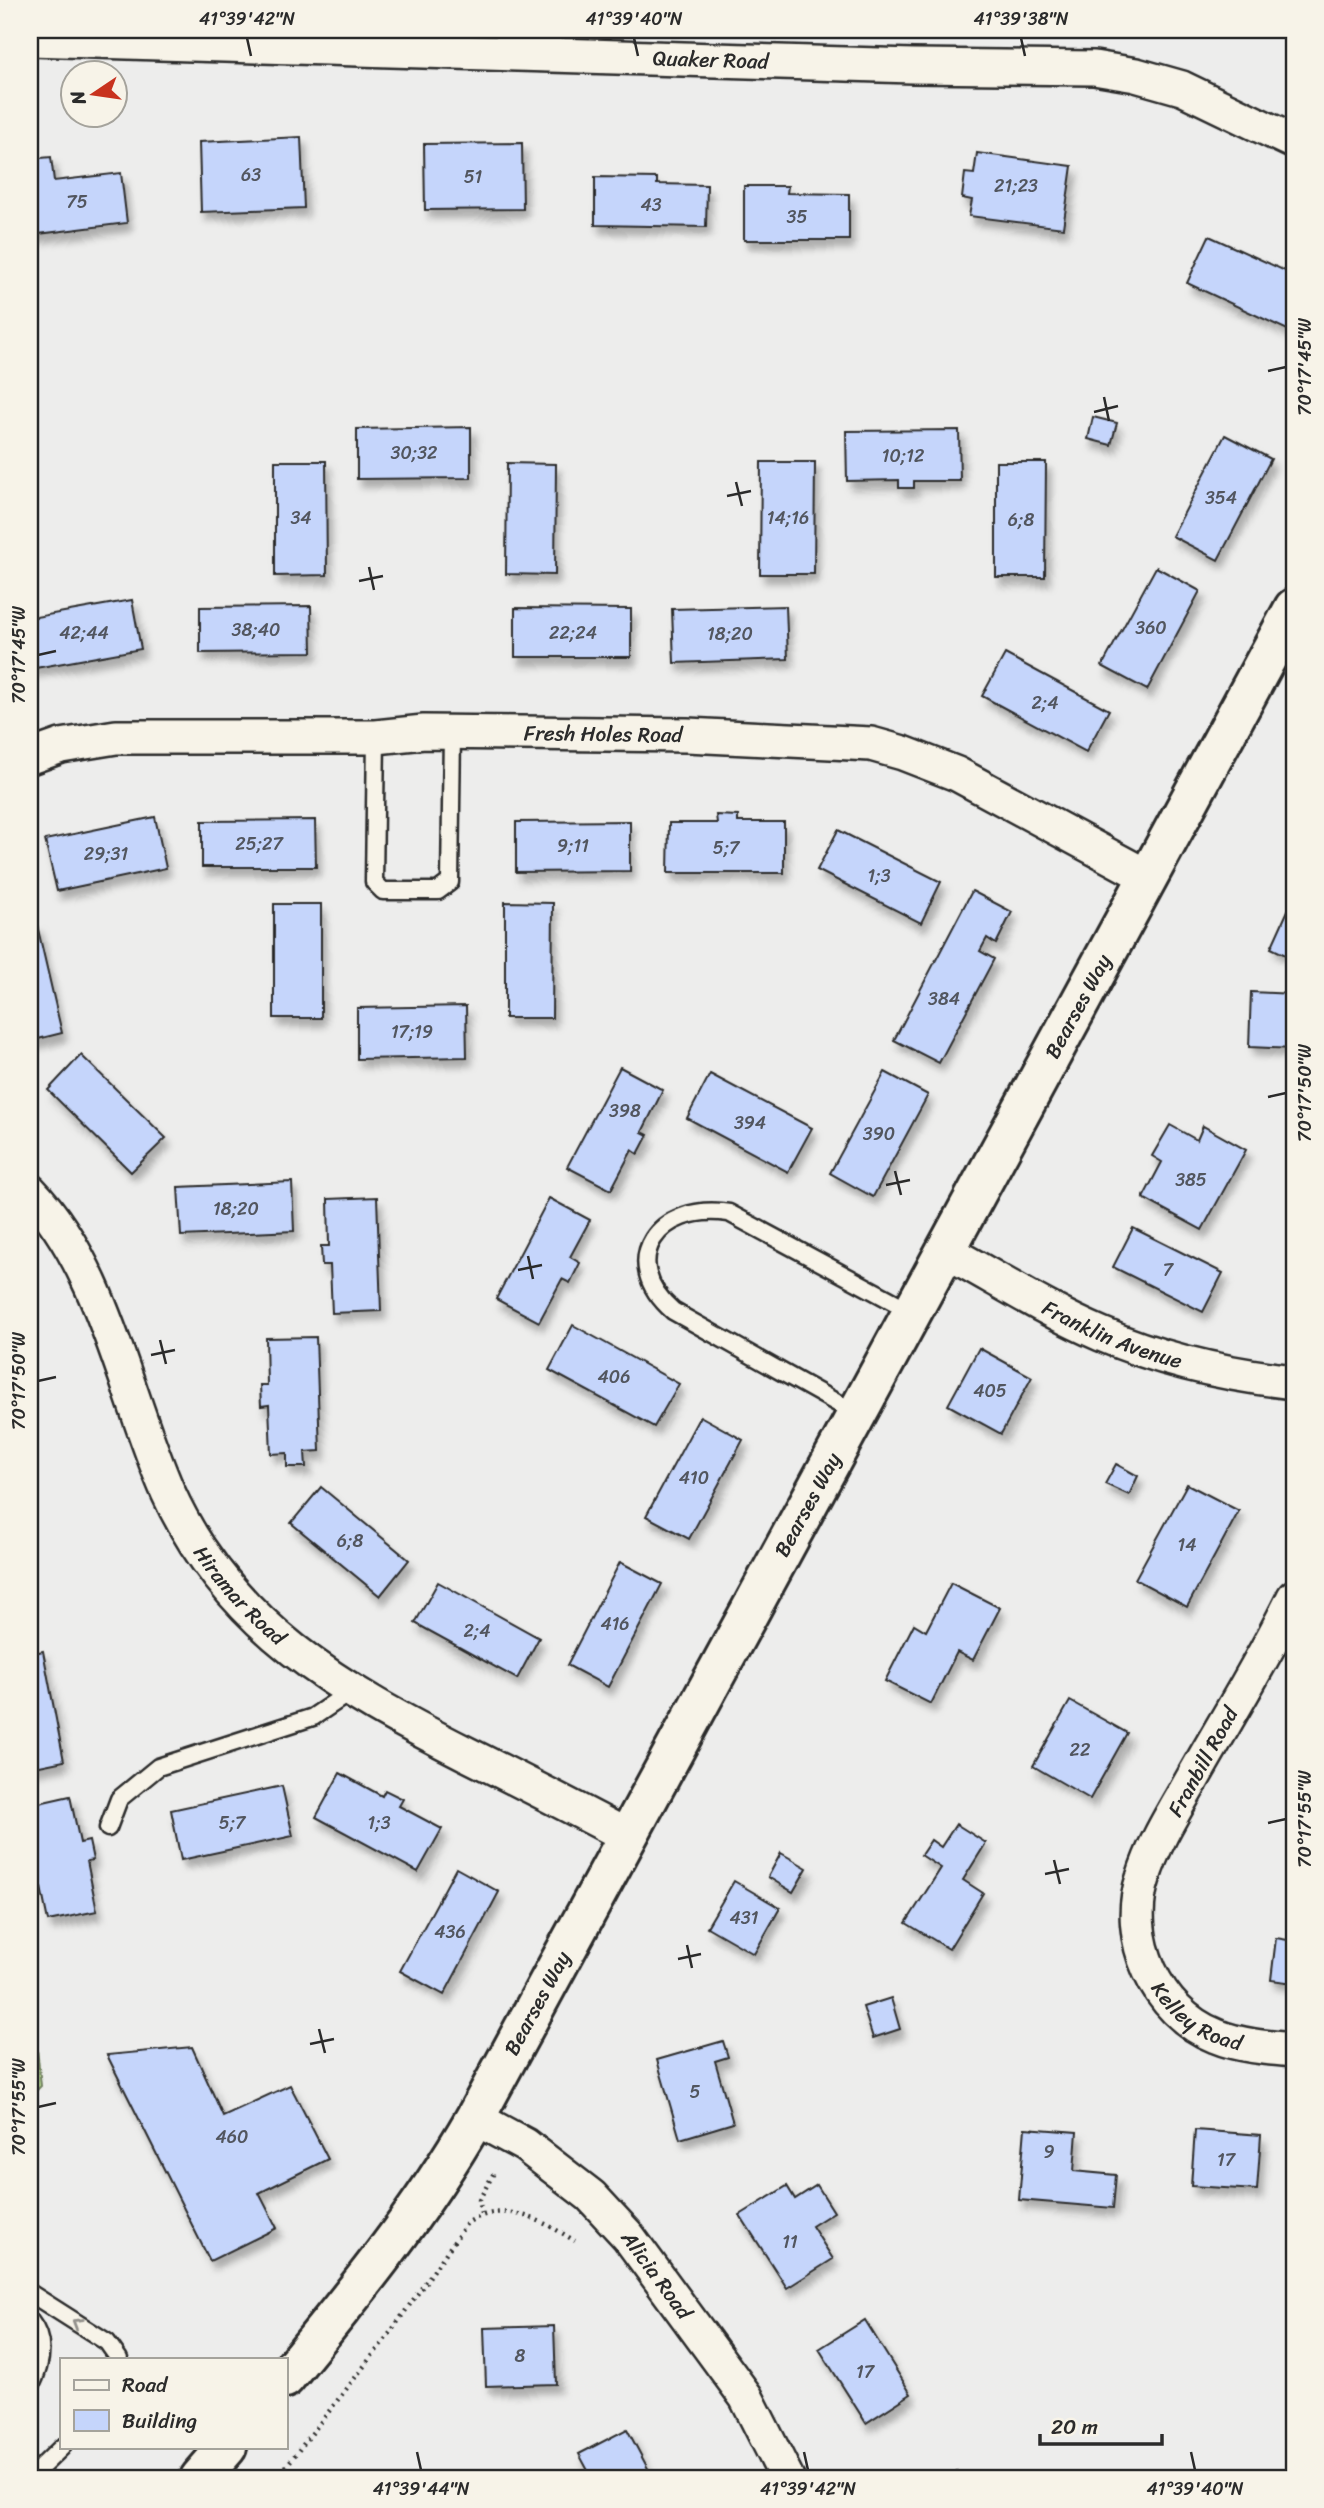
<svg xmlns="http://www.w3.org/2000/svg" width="1324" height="2508" font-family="Sriracha,sans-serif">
	<defs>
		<filter id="shadow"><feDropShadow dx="4.5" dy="8" stdDeviation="3.5" flood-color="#0004"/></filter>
	</defs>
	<rect width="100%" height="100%" fill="#ededec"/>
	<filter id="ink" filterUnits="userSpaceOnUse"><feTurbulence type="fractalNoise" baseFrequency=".0143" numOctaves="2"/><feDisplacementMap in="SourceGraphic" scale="14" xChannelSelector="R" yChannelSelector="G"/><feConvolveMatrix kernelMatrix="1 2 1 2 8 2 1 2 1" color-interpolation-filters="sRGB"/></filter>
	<g filter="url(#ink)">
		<!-- green -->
		<path fill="#b5d690" stroke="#70805e" stroke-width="2" d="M30,2037L36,2039L41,2086L30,2097Z"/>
		<!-- building -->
		<g fill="#c5d5fb" stroke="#2b2b2b" stroke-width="2" filter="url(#shadow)">
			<path d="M301,137L304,208L201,212L199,142Z"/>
			<path d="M522,143L523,209L425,210L424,144Z"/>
			<path d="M977,153L1072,166L1063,228L969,216L972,200L962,198L965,173L974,174Z"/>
			<path d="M51,157L54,181L121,173L127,223L30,235V159Z"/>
			<path d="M595,177L657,178V184L707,185L706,227L595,225Z"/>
			<path d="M744,186H788L787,193L849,194V240H744Z"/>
			<path d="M1209,236L1292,274L1290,280L1294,282V333L1187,283Z"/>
			<path d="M1093,417L1117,423L1111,445L1088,439Z"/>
			<path d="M471,427V478L357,479V429Z"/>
			<path d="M959,430L960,481H914V488H899V480L847,481L846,431Z"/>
			<path d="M1225,435L1271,459L1218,560L1172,536Z"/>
			<path d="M275,461H326L327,575L275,576Z"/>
			<path d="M761,462H815L814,574H760Z"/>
			<path d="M996,462H1046L1045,577H996Z"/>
			<path d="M507,463L556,464L555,575L506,574Z"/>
			<path d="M1156,567L1200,591L1147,690L1102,666Z"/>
			<path d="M132,600L141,649L30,669V618Z"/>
			<path d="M311,606L312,652L200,653V607Z"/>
			<path d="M786,606L788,659L674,663L672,609Z"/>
			<path d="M515,608L631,609V657H515Z"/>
			<path d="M1005,654L1109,710L1086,752L982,696Z"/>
			<path d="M716,815L738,816V822H784V873H668L669,823H717Z"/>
			<path d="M155,817L166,868L57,891L45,840Z"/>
			<path d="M315,820L316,867H202V821Z"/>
			<path d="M630,821V871L516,872V822Z"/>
			<path d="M838,830L941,882L921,923L817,870Z"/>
			<path d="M972,891L1012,912L996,944L987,938L980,951L994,959L939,1063L894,1040Z"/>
			<path d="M1294,897V959L1271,948Z"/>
			<path d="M505,902L553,903L552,1018H505Z"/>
			<rect x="274" y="904" width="47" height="114"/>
			<path d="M37,925L62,1033L30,1041V927Z"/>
			<path d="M1251,992L1294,994V1049L1249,1047Z"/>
			<path d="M466,1006L467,1057L357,1059V1008Z"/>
			<path d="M81,1055L166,1138L131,1172L48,1090Z"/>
			<path d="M620,1067L663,1090L642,1132L648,1135L638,1154L632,1150L611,1190L567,1167Z"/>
			<path d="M885,1072L928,1095L873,1197L830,1173Z"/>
			<path d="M710,1074L812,1128L788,1172L687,1118Z"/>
			<path d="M1170,1125L1197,1140L1203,1126L1246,1150L1202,1230L1143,1198L1162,1162L1152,1156Z"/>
			<path d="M292,1182L294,1231L181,1236L178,1187Z"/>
			<path d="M377,1197L381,1311L332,1313L330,1265H322L321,1246H329L328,1199Z"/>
			<path d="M549,1198L590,1220L570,1257L580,1263L570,1283L562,1279L539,1322L496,1299Z"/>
			<path d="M1133,1228L1223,1273L1203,1312L1113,1267Z"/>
			<path d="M573,1325L679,1384L654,1427L549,1370Z"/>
			<path d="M316,1337L320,1451L305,1452L306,1467H287V1453L271,1454L269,1405L261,1406L260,1385H267L266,1338Z"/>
			<path d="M979,1348L1032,1377L1001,1434L948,1405Z"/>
			<path d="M700,1416L743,1440L689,1539L646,1516Z"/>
			<path d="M1116,1464L1138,1476L1129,1495L1105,1484Z"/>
			<path d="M1187,1484L1239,1511L1187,1607L1135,1579Z"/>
			<path d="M321,1487L409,1560L380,1596L291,1523Z"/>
			<path d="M620,1562L662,1584L608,1687L567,1665Z"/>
			<path d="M438,1582L539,1638L517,1679L415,1623Z"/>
			<path d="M951,1583L1000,1608L973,1660L957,1652L931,1704L885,1681L914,1624L926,1631Z"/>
			<path d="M43,1651L64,1761L30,1768V1654Z"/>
			<path d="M1070,1701L1127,1733L1090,1799L1033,1766Z"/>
			<path d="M340,1773L382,1796L385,1790L403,1799L399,1806L442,1829L418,1872L316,1817Z"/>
			<path d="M282,1786L293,1836L181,1860L171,1810Z"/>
			<path d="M70,1796L80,1843L89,1841L93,1860L87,1861L97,1911L48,1921L30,1834V1805Z"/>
			<path d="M956,1824L986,1843L963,1880L983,1893L949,1949L906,1923L941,1868L921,1855L931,1840L941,1847Z"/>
			<path d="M781,1853L807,1868L793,1892L768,1877Z"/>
			<path d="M456,1868L499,1892L444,1995L400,1971Z"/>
			<path d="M734,1881L780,1908L754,1954L707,1927Z"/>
			<path d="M1276,1938L1294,1941V1983L1271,1980Z"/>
			<path d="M891,1998L900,2029L873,2038L863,2007Z"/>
			<path d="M723,2041L728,2057L715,2061L733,2123L680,2139L657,2060Z"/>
			<path d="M192,2047L223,2116L290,2085L328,2159L259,2193L277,2228L210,2261L107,2055Z"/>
			<path d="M1025,2128L1077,2132L1074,2171L1116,2175L1113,2208L1019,2200Z"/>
			<path d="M1195,2130L1261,2135L1257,2190L1191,2186Z"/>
			<path d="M817,2185L834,2212L812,2226L833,2259L787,2288L740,2215L787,2186L795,2199Z"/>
			<path d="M865,2320L911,2394L866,2423L819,2349Z"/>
			<path d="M554,2326L556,2384L486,2386L484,2328Z"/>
			<path d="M627,2429L653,2478H592L579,2454Z"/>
			<path d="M957,2471L961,2478H946Z"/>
		</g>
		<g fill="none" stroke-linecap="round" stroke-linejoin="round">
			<defs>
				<g id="service">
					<path d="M376,737L374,882L383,891H438L450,882L452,733"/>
					<path d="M855,1413L673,1311C616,1261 658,1202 729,1213L911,1311"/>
					<path d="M108,1828L119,1799L158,1767L313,1717L350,1692"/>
					<path d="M30,2293L107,2342L119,2359"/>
					<path d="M30,2321C46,2341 41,2366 30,2388"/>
					<path d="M30,2478L62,2447"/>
				</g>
				<g id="minor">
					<path id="s1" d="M30,39L913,66L1094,68L1136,75L1182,88L1294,142"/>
					<path id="s2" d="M30,757L61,746L116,737H376L424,732L687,735L871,744L903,753L957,774L1148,877"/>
					<path id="s3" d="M30,1191C104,1268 125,1395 168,1492C229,1627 341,1690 467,1754C521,1781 574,1808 627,1836"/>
					<path id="s4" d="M944,1250C996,1278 1047,1311 1101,1334C1161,1360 1229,1375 1294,1382"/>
					<path id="s5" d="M1294,1597C1264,1659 1227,1718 1193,1778C1175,1810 1154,1842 1143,1878C1123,1937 1156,2013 1216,2036C1240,2046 1269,2048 1294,2050"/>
					<path id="s6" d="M475,2118L525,2145L591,2196L628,2236L746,2397L787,2478"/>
				</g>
				<g id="secondary">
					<path id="s7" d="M285,2378C354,2294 421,2212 475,2118L1294,608"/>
					<path d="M200,2478L227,2447"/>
				</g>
			</defs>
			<!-- service casing -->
			<use href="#service" stroke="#2b2b2b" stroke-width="21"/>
			<!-- minor casing -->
			<use href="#minor" stroke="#2b2b2b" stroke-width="38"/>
			<!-- secondary casing -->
			<use href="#secondary" stroke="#2b2b2b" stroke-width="44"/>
			<!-- path -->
			<g stroke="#2b2b2b" stroke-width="4.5" stroke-dasharray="2 5" stroke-linecap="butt">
				<path d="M482,2214L479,2200L495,2171"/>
				<path d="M277,2478L390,2333L467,2223C505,2199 541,2220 575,2241"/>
			</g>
			<!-- service -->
			<use href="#service" stroke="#f7f3e8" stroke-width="16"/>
			<!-- minor -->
			<use href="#minor" stroke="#f7f3e8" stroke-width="33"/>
			<!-- secondary -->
			<use href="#secondary" stroke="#f7f3e8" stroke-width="38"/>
		</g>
		<!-- one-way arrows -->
		<defs><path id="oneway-chevron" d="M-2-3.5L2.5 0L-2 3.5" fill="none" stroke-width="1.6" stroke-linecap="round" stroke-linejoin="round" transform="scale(1.75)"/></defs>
		<use stroke="#918f8a" href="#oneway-chevron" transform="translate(77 2323) rotate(-148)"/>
	</g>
	<!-- ticks -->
	<path fill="none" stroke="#2b2b2b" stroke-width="2.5" d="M247,38L251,56M634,38L638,56M1021,38L1025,56M1268,371L1286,367M1104,397L1109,421M1094,412L1118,406M736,482L742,506M727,496L751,491M369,567L374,590M359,581L383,576M38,655L56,651M1268,1097L1286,1093M895,1171L901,1195M886,1185L910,1180M528,1256L533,1279M518,1270L542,1265M160,1340L166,1364M151,1355L175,1350M38,1381L56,1377M1268,1823L1286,1819M1054,1860L1060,1884M1045,1874L1069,1869M687,1945L692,1968M678,1959L701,1954M319,2029L325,2053M310,2044L334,2039M38,2107L56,2103M417,2452L421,2470M804,2452L808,2470M1191,2452L1195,2470"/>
	<g text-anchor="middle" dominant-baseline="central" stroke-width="5" stroke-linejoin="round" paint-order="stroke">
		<!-- number labels -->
		<g font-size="18" fill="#52565f">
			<text x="251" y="175">63</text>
			<text x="473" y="177">51</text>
			<text x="1016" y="186">21;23</text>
			<text x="77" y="202">75</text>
			<text x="651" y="205">43</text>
			<text x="797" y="217">35</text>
			<text x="414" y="453">30;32</text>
			<text x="903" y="456">10;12</text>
			<text x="1221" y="498">354</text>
			<text x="301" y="518">34</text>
			<text x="788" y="518">14;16</text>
			<text x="1021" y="520">6;8</text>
			<text x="1151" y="628">360</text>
			<text x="256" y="630">38;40</text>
			<text x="84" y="633">42;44</text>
			<text x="573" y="633">22;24</text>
			<text x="730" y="634">18;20</text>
			<text x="1045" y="703">2;4</text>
			<text x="259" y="844">25;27</text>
			<text x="573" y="846">9;11</text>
			<text x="726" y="848">5;7</text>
			<text x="106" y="854">29;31</text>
			<text x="879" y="876">1;3</text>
			<text x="944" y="999">384</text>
			<text x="412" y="1032">17;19</text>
			<text x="625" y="1111">398</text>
			<text x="750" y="1123">394</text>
			<text x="879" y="1134">390</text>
			<text x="1191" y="1180">385</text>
			<text x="236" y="1209">18;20</text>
			<text x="1168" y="1270">7</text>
			<text x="614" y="1377">406</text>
			<text x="990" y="1391">405</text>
			<text x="694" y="1478">410</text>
			<text x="350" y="1541">6;8</text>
			<text x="1187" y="1545">14</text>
			<text x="615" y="1624">416</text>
			<text x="477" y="1631">2;4</text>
			<text x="1080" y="1750">22</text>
			<text x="232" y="1823">5;7</text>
			<text x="379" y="1823">1;3</text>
			<text x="744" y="1918">431</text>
			<text x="450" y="1932">436</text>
			<text x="695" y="2092">5</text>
			<text x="232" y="2137">460</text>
			<text x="1049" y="2152">9</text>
			<text x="1226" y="2160">17</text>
			<text x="790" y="2242">11</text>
			<text x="520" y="2356">8</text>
			<text x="865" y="2372">17</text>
		</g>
		<!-- street labels -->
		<g font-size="21" fill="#2b2b2b" stroke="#f7f3e8">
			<text stroke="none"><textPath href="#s1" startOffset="681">Quaker Road</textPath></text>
			<text stroke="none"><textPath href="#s2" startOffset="576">Fresh Holes Road</textPath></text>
			<text stroke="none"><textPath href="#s7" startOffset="1587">Bearses Way</textPath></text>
			<text stroke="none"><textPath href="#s4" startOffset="189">Franklin Avenue</textPath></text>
			<text stroke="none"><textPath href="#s7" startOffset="1020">Bearses Way</textPath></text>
			<text stroke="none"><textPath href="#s3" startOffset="460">Hiramar Road</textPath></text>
			<text transform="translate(1203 1762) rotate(-61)">Franbill Road</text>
			<text stroke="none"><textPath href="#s7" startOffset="453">Bearses Way</textPath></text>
			<text stroke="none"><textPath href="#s5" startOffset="483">Kelley Road</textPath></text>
			<text stroke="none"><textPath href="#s6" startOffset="243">Alicia Road</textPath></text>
		</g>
	</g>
	<!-- margin -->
	<rect width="1324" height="2508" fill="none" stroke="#f7f3e8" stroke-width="77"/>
	<!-- legend -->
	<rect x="60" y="2358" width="228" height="91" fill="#f7f3e8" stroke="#a5a39c" stroke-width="2"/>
	<rect x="74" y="2380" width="35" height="10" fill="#f7f3e8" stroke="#a5a39c" stroke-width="2"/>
	<text x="122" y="2392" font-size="21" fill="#2b2b2b">Road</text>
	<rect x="74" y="2410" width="35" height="21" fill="#c5d5fb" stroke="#a5a39c" stroke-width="2"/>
	<text x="122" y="2428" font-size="21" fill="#2b2b2b">Building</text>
	<!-- north arrow -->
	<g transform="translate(94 94) rotate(257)"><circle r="33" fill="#f7f3e8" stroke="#a5a39c" stroke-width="2"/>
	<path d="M0-5L12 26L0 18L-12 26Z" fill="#c8321e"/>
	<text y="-10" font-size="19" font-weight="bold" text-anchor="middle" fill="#2b2b2b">N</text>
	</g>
	<!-- scale -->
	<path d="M1040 2434v10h122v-10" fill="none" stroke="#2b2b2b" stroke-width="3.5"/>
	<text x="1051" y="2434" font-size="21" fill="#2b2b2b" stroke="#f7f3e8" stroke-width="5" paint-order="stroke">20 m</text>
	<rect x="38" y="38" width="1248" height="2432" fill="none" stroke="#2b2b2b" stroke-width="2.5"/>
	<g font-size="18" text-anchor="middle" fill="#2b2b2b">
		<text x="247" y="25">41°39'42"N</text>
		<text x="634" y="25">41°39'40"N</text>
		<text x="1021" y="25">41°39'38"N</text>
		<text transform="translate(1305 367) rotate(-90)" y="6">70°17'45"W</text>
		<text transform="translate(19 655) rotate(-90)" y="6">70°17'45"W</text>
		<text transform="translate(1305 1093) rotate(-90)" y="6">70°17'50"W</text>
		<text transform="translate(19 1381) rotate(-90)" y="6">70°17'50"W</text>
		<text transform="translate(1305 1819) rotate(-90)" y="6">70°17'55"W</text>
		<text transform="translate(19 2107) rotate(-90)" y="6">70°17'55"W</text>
		<text x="421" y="2495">41°39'44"N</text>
		<text x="808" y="2495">41°39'42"N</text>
		<text x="1195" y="2495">41°39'40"N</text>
	</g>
</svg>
